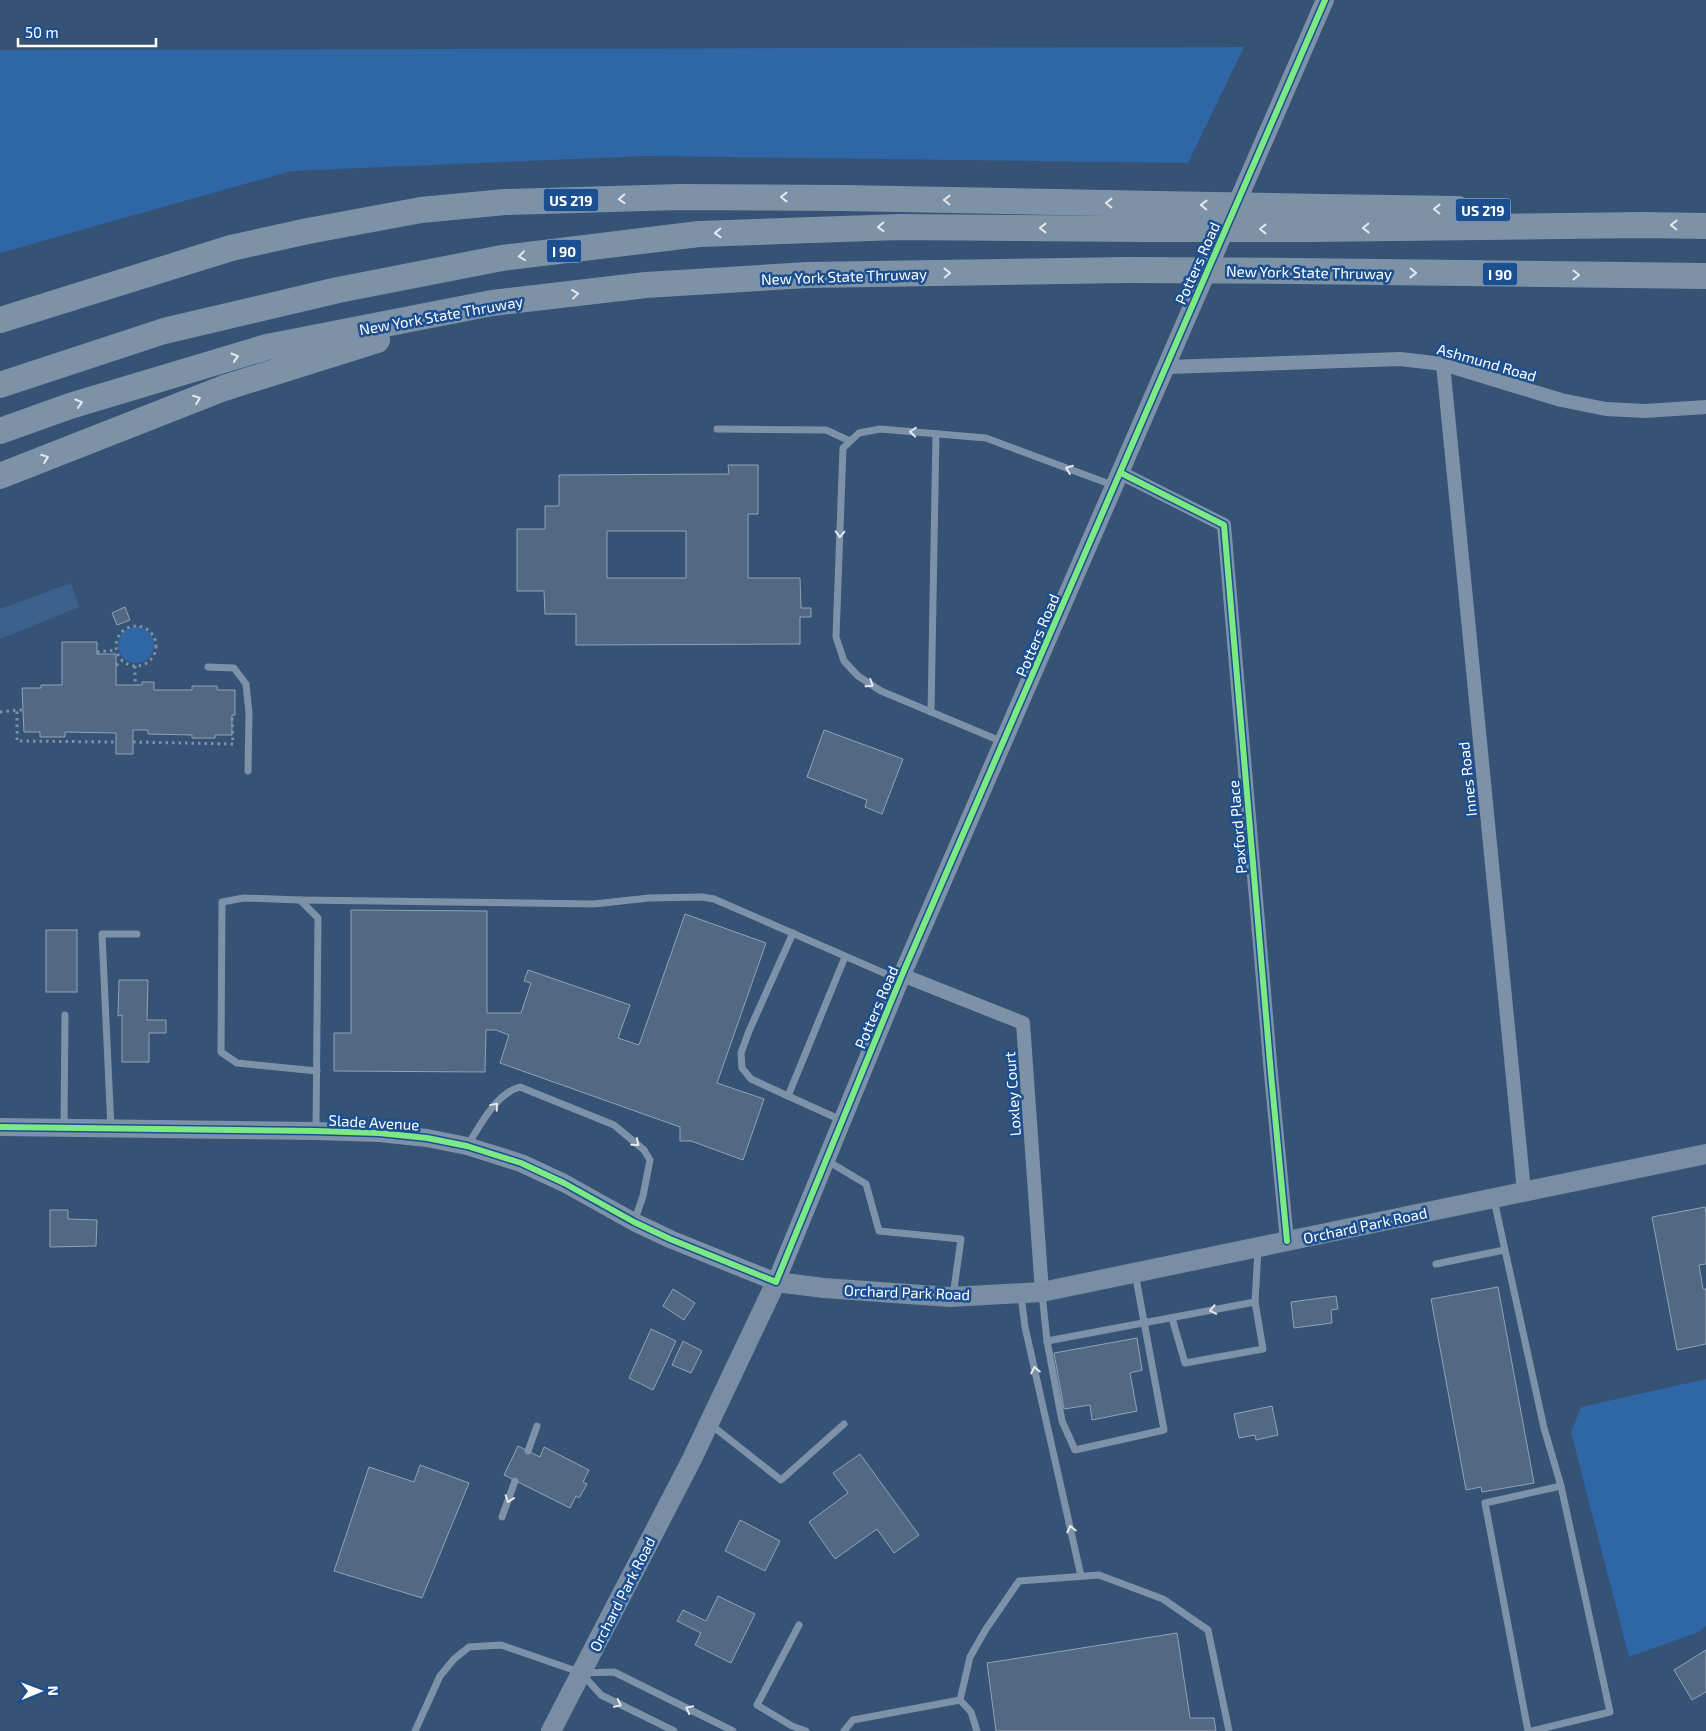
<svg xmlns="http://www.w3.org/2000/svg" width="1706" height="1731" font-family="'Exo 2',sans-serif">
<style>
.green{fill:#2f66a5}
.water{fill:#3b618d}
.building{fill:#526984;stroke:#92a2b6;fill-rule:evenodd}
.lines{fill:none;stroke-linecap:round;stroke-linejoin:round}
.path{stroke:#7d92a8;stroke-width:3;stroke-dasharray:2.5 4;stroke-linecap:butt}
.service{stroke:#7d92a8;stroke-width:7}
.minor{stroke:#7d92a8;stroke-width:14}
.tertiary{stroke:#7d92a8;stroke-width:18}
.secondary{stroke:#798da4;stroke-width:20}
.motorway{stroke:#7e92a7;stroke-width:26}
.motorway-bridge{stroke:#7e92a7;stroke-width:26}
.cycleway-casing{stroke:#1b4f8f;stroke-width:9}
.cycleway{stroke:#7ce984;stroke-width:6}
.oneway{stroke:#e5e9ed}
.oneway2{stroke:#e5e9ee}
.labels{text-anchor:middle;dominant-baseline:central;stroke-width:5;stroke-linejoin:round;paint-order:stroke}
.shield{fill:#1b4f8f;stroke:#bbcadd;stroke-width:1}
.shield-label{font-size:14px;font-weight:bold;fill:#fff}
.street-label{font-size:15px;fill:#fff;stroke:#1b4f8f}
</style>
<rect width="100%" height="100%" fill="#365274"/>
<g class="green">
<polygon points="1244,47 1188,163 646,156 291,171 0,253 0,50"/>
<circle cx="136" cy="645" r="18"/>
<polygon points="1706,1379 1706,1626 1699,1632 1629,1657 1571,1432 1581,1407"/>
</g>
<polygon class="water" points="71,583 79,607 0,639 0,609"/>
<g class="building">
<path d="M728,465h30v49h-10v64h52l1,30h10v9h-11v27l-224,1v-31h-31l-1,-23h-27v-62h28v-23h14v-31l170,-1zM607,531h79v47h-79z"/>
<polygon points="125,607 130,620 117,625 112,613"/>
<polygon points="62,642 97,642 97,654 116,654 116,685 142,685 142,682 154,682 154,690 192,690 192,686 217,686 217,690 235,690 235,715 232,715 232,735 215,735 215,738 192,738 192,735 148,734 148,730 133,730 133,754 116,754 116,733 65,732 65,737 40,737 40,732 24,732 22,688 41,688 41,685 62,685"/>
<polygon points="824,730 903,759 882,814 865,807 867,800 807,777"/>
<polygon points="351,910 487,911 487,1013 521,1013 531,983 524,981 528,970 630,1005 618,1038 639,1045 685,914 766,943 717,1083 764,1099 743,1160 691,1141 680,1141 680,1127 500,1063 509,1035 496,1030 486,1030 485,1072 334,1071 334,1033 351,1033"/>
<rect x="46" y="930" width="31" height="62"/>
<polygon points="119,980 148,980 147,1020 166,1020 166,1033 149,1033 149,1062 122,1062 122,1015 118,1016"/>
<polygon points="1705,1207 1706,1215 1706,1264 1699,1265 1703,1289 1706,1289 1706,1344 1677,1350 1652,1217"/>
<polygon points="50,1210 68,1210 68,1219 97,1220 96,1246 50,1247"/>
<polygon points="1498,1287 1534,1483 1482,1492 1481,1487 1466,1490 1431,1299"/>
<polygon points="673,1289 695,1303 684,1320 663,1306"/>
<polygon points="1336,1296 1338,1309 1331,1310 1332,1323 1294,1328 1291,1302"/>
<polygon points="651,1329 676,1341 653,1390 629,1378"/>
<polygon points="1137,1338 1142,1370 1130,1373 1137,1411 1092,1420 1090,1405 1064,1409 1054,1353"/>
<polygon points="683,1341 702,1351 691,1373 672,1365"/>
<polygon points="1272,1406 1278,1435 1256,1440 1255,1435 1239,1438 1234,1414"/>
<polygon points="518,1446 540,1457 544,1447 589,1470 583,1482 587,1484 579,1498 576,1496 570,1508 504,1475"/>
<polygon points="860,1454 919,1535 894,1553 877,1529 835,1559 809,1522 848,1493 833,1473"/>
<polygon points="420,1465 469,1483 422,1598 334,1571 369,1467 414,1482"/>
<polygon points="740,1520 780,1541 765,1571 725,1551"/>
<polygon points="718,1596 755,1614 731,1663 695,1645 701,1633 677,1621 683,1610 706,1621"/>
<polygon points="1177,1633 1190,1718 1214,1718 1216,1731 996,1731 987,1663"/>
<polygon points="1706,1650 1706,1692 1692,1700 1674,1670"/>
</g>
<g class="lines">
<g class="path">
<circle cx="136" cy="646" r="20"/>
<polyline points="97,652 116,650"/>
<polyline points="116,665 119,664 122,661"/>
<polyline points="135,666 135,683 138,685"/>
<polyline points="22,710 17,710 17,741 115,742"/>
<polyline points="0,712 17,710"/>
<polyline points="133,742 233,744 232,718"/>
</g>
<g class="service">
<polyline points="717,429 826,430 850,441"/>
<polyline points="208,667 234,668 246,684 249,713 248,771"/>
<polyline points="931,712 936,434"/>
<polyline points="1003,742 881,691 858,676 844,661 836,637 843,448 859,433 880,429 986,438 1115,486"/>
<polyline points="300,900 594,904 649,898 702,897 714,899 900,980"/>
<polyline points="788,1096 751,1079 742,1068 741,1053 749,1031 793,933"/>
<polyline points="841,1120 788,1096 845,957"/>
<polyline points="64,1128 65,1015"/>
<polyline points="111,1129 102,934 137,934"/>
<polyline points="316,1131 318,918 300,900 244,898 222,902 221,1052 237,1063 317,1071"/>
<path d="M467,1146c13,-20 28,-52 53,-59l94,38 30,25 6,10 -7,36 -9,26"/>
<polyline points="826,1160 866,1184 879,1231 961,1239 953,1296"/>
<polyline points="1494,1200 1544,1428 1561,1486 1610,1712 1532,1731"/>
<polyline points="1436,1264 1504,1250"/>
<polyline points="1042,1293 1047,1341 1062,1421 1075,1450 1164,1430 1135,1273"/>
<polyline points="1021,1295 1025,1327 1081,1576"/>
<polyline points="1172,1318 1185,1363 1263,1349 1255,1302 1258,1250"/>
<polyline points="1047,1341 1255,1302"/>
<polyline points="710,1424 781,1480 844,1424"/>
<polyline points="528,1451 537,1426"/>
<polyline points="502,1517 515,1481"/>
<polyline points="799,1625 757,1705 792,1726 806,1731"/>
<polyline points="583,1675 601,1695 674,1731"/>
<polyline points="960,1700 971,1712 977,1731"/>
<polyline points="415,1731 440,1676 454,1659 469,1647 501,1645 582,1673 614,1672 733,1731"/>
<polyline points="844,1731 853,1720 960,1700 970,1657 986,1629 1019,1581 1099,1575 1163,1599 1208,1630 1229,1731"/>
<polyline points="1528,1731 1485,1503 1561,1486"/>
</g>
<g class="minor">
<polyline points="1443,364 1524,1191"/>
<polyline points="1167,367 1400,359 1443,364 1561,400 1606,409 1645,411 1706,407"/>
<polyline points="1121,473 1224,525 1271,1074 1287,1241"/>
<polyline points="902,975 1023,1023 1042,1292"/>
</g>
<polyline class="tertiary" points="0,1127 316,1131 379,1133 427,1138 467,1146 521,1163 564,1183 634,1222 670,1239 776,1282 902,975 1325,0"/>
<polyline class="secondary" points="551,1731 692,1459 776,1282 824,1288 950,1297 1042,1292 1706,1154"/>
<g class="motorway">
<polyline points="1323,207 1458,209"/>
<polyline points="1311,229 1642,225 1706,226"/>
<polyline points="1295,271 1706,276"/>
<polyline points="0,320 231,248 308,231 421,210 505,202 680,197 842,198 1158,204"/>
<polyline points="0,385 164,331 338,290 502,258 699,234 900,227 1144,229"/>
<polyline points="0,431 70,406 267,347 492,303 646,285 807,275 1127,270"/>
<polyline points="0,476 224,388 377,340"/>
</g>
<g class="motorway-bridge">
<polyline points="1158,204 1323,207"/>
<polyline points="1144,229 1311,229"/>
<polyline points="1127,270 1295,271"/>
</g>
<g class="cycleway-casing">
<g id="cycleway">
<polyline points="1121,473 1224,525 1271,1074 1287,1241"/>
<polyline points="0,1127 316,1131 379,1133 427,1138 467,1146 521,1163 564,1183 634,1222 670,1239 776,1282 902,975 1325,0"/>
</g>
</g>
<use href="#cycleway" class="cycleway"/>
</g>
<defs><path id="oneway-chevron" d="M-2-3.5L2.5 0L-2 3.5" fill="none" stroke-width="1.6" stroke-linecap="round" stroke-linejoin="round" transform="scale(1.25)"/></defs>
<g class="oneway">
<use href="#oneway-chevron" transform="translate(784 197) rotate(-180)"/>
<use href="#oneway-chevron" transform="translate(622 199) rotate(178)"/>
<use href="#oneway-chevron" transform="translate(947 200) rotate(-179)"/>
<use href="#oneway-chevron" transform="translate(1109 203) rotate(-179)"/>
<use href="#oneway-chevron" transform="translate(1204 205) rotate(-179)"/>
<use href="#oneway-chevron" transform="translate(1437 209) rotate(-179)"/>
<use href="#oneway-chevron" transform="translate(1674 225) rotate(-179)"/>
<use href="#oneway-chevron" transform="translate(881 227) rotate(178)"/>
<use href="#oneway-chevron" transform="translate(1043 228) rotate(-180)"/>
<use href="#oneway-chevron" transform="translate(1366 228) rotate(179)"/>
<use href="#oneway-chevron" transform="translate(1263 229) rotate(180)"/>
<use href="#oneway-chevron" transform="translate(718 233) rotate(178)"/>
<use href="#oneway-chevron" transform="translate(522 256) rotate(173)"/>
<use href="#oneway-chevron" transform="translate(947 273) rotate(-1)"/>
<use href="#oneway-chevron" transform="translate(1413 273) rotate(1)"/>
<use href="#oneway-chevron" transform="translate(1576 275) rotate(1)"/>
<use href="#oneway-chevron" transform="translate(575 294) rotate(-7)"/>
<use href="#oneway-chevron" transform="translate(235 357) rotate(-17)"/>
<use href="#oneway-chevron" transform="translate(197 399) rotate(-21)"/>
<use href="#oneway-chevron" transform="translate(79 403) rotate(-17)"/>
<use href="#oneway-chevron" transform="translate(45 458) rotate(-21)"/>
</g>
<g class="oneway2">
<use href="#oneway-chevron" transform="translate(913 432) rotate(-175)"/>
<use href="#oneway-chevron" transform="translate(1069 469) rotate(-160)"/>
<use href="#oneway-chevron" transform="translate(840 534) rotate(92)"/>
<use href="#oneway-chevron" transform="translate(870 684) rotate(33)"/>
<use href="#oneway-chevron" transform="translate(495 1106) rotate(-50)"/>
<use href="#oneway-chevron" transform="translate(636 1143) rotate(39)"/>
<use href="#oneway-chevron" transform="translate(1213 1310) rotate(169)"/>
<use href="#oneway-chevron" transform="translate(1035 1370) rotate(-102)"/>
<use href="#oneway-chevron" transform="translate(509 1499) rotate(109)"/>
<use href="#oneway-chevron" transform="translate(1071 1529) rotate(-103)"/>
<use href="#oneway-chevron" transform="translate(618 1704) rotate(26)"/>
<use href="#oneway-chevron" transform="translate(689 1709) rotate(-154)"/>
</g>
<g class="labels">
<g class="shield">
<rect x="543.5" y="188.5" width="55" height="23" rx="4"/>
<rect x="1455.5" y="198.5" width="55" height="23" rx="4"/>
<rect x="546.5" y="239.5" width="35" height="23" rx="4"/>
<rect x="1482.5" y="262.5" width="35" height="23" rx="4"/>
</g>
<g class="shield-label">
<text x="571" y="200">US 219</text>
<text x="1483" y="210">US 219</text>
<text x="564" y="251">I 90</text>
<text x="1500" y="274">I 90</text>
</g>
<g class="street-label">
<text transform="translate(1197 263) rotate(-66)">Potters Road</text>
<text transform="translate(1309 272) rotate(1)">New York State Thruway</text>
<text transform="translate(844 276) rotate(-2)">New York State Thruway</text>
<text transform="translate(441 315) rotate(-10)">New York State Thruway</text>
<text transform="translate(1487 362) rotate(16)">Ashmund Road</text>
<text transform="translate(1037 635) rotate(-67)">Potters Road</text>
<text transform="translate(1467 779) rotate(-96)">Innes Road</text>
<text transform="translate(1237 827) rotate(-95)">Paxford Place</text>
<text transform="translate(876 1007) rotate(-67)">Potters Road</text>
<text transform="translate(1012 1094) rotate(-94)">Loxley Court</text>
<text transform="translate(374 1122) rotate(3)">Slade Avenue</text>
<text transform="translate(1365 1225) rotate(-12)">Orchard Park Road</text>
<text transform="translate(907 1292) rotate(2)">Orchard Park Road</text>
<text transform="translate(622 1594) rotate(-63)">Orchard Park Road</text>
</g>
</g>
<g transform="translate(40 1691) rotate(89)" stroke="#1b4f8f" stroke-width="4" paint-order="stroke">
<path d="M0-4L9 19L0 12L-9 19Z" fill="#ffffff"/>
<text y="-8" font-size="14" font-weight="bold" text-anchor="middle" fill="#ffffff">N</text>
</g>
<path d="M18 38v8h138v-8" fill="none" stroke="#ffffff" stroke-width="2.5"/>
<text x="25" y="38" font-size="15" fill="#ffffff" stroke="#1b4f8f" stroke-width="4" paint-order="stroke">50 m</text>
</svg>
